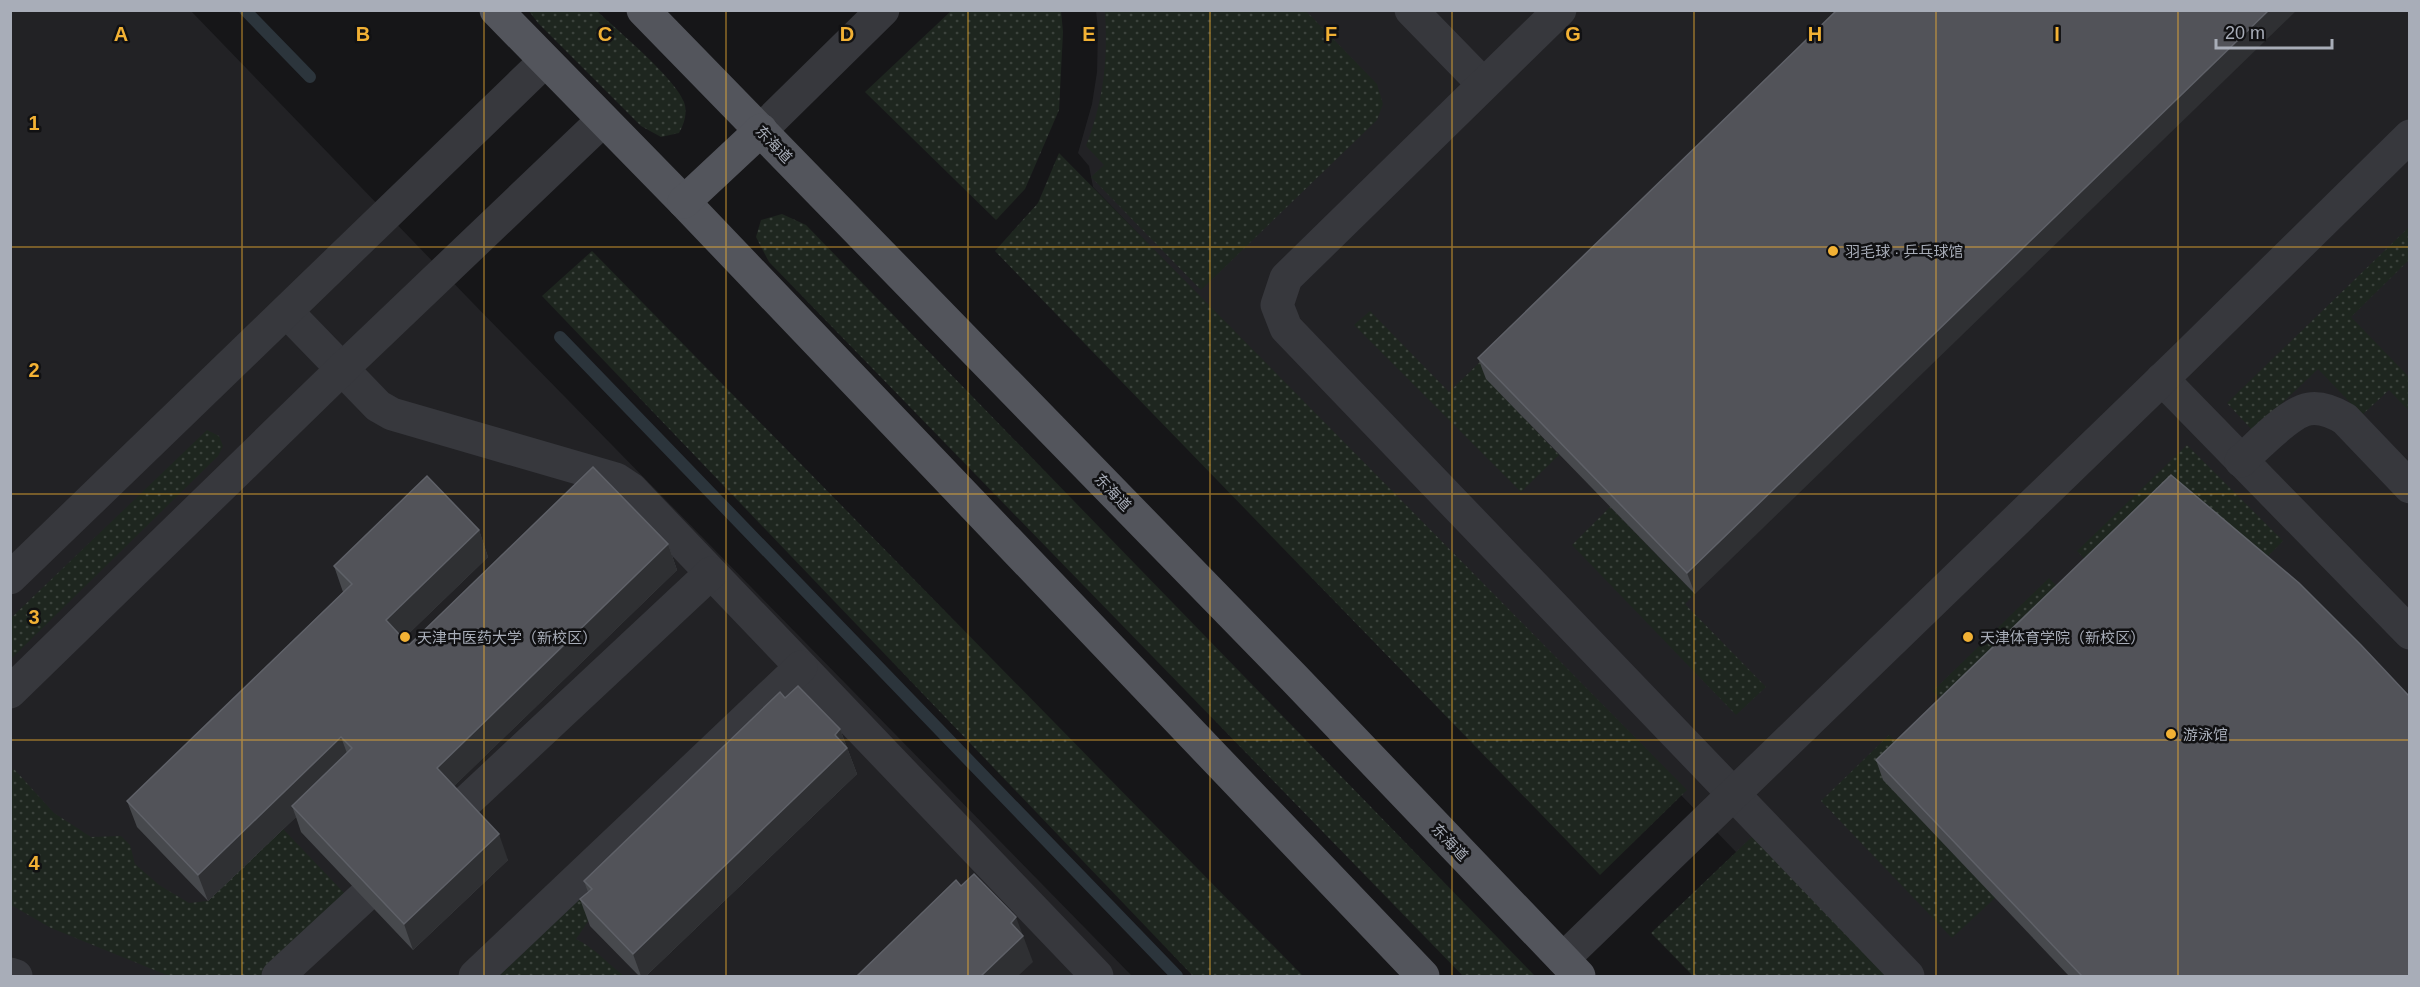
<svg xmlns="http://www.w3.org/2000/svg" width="2420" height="987" font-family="Arial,'Noto Sans SC',sans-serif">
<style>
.built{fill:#222225}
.grass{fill:url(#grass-dots)}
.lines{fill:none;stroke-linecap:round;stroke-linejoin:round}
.stream{stroke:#2c353c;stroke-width:12}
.minor{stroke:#37383d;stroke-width:33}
.major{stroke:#53555c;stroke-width:33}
.wall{fill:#47494d}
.shaded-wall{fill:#2f3033}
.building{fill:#525359;stroke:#5f6168;stroke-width:1.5}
.grid{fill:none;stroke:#f2b134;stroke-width:1.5;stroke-opacity:0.55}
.poi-dot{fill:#f2b134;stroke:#111113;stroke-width:2}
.labels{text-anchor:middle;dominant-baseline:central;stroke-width:5;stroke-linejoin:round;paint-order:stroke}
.street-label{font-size:15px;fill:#a8adb8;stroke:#111113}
.poi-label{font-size:15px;fill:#a8adb8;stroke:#111113;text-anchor:start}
.grid-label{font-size:20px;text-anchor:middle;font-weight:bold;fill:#f2b134;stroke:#111113;stroke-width:5;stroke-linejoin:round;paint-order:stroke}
</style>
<defs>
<pattern id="grass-dots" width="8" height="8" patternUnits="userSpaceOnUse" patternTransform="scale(1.5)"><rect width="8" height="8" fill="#1e261f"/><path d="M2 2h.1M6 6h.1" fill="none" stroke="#3c433d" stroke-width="1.8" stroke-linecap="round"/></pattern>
</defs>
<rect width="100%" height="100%" fill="#161618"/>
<g class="built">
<polygon points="10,11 191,11 468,298 1132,976 11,976"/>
<polygon points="1096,11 2409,11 2409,976 1856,976 1093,187 1089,166 1078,153 1092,104 1097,72 1098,29"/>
</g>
<g class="grass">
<path d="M529,11h68c21,20 78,67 87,91 4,11 0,22 -5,31l-18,4 -20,-11 -103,-103z"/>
<polygon points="951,11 1061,11 1063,32 1059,110 1025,189 996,220 865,92"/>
<path d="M1105,11h201l71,73 6,20 -6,16 -176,170 -110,-113 13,-12 -18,-19c18,-47 22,-86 19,-135z"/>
<polygon points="1738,112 1486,378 1559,455 1521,492 1354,325 1370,311 1449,392"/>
<polygon points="1059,153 1687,790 1600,875 995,251 1038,203"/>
<polygon points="782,214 806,225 1535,976 1463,976 769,262 756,237 761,220"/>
<polygon points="2409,227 2409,260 2351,317 2409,377 2409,411 2389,390 2362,415 2318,369 2253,431 2227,403"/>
<polygon points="592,251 1303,976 1193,976 542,296"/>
<polygon points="207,430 219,436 223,446 218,456 11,659 11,618"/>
<polygon points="2187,445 2283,541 2261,563 2098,573 2077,551"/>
<polygon points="1610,507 1695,594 1685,604 1766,687 1736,715 1572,545"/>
<polygon points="2049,578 2070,600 1954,712 1933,691"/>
<path d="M784,703l-195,217 -13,19c19,9 32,25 48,37h-125z"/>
<polygon points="1889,735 1910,756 1995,898 1952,938 1821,801"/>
<polygon points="14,769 54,813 91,837 121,836 130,845 135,864 159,885 189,903 208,901 283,829 348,897 263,976 169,976 51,928 11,905 10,772"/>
<polygon points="1757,832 1894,976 1693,976 1651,933"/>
</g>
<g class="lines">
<g class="stream">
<polyline points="245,10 310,77"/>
<polyline points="560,337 1177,976"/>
</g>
<g class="minor">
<polyline points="1411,10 1483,84"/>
<polyline points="1560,10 1286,278 1277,305 1286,328 1908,976"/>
<polyline points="761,130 883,10"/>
<polyline points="287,312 378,406 392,414 616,479 631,489 1097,976"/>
<polyline points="2162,379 2410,633"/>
<path d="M2241,461c16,-14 48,-49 68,-52 12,-2 26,4 36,10l65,68"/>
<polyline points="10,578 545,61"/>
<polyline points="10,692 342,369 602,121"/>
<polyline points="434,832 711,573"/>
<polyline points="1563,959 2183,359 2410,136"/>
<polyline points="10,974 16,976"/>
<polyline points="278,976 396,867"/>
<polyline points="475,976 801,667"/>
</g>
<g class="major">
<polyline points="496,10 684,202 1423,976"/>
<polyline points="643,10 1294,678 1579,976"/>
<polyline points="684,202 761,130"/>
</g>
</g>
<g class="wall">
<polygon points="1837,10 1695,594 1486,379 1478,358"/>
<polygon points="479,530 488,557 403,639 409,645 668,544 677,570 454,786 508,860 413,950 301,832 296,817 208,901 137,827 127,801 343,592 334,566"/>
<polygon points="785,698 840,729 857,774 646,976 639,976 590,926 580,899 588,892 584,881"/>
<polygon points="1876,760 2409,976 2069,976 1883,780"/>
</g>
<g class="shaded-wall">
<polygon points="2269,10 2297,10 1695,594 1687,573"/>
<polygon points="479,530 488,557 395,647 386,620"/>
<polygon points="668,544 677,570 446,794 437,768"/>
<polygon points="840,729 857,774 646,976 641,976 633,954"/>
<polygon points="341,737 351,764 292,806 296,817 208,901 198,875"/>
<polygon points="499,834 508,860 413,950 404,924"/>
<polygon points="1016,917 1033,962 1018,976 981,976 1011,923"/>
</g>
<g class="building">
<polygon points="1837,10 2269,10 1687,573 1478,358"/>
<polygon points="593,467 668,544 437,768 499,834 404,924 292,806 352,748 341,737 198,875 127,801 352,584 334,566 427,476 479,530 386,620 409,645"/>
<polygon points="2171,475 2299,583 2361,645 2409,696 2409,976 2082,976 1876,760"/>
<polygon points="798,686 840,729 835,735 847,748 633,954 580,899 592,889 584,881 780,692 785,698"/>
<polygon points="974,874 1016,917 1011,923 1023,936 981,976 857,976 956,880 961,886"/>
</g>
<path class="grid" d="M242,10v966M484,10v966M726,10v966M968,10v966M1210,10v966M1452,10v966M1694,10v966M1936,10v966M2178,10v966M10,247h2400M10,494h2400M10,740h2400"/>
<g class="poi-dot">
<circle cx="1833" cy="251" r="6"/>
<circle cx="405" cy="637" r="6"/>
<circle cx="1968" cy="637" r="6"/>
<circle cx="2171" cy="734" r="6"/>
</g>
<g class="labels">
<g class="street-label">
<text transform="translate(774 144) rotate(46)">东海道</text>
<text transform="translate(1113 492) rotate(46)">东海道</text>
<text transform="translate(1450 842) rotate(46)">东海道</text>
</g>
<g class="poi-label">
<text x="1845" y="251">羽毛球 · 乒乓球馆</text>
<text x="417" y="637">天津中医药大学（新校区）</text>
<text x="1980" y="637">天津体育学院（新校区）</text>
<text x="2183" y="734">游泳馆</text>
</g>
</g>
<g class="grid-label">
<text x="121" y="41">A</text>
<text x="363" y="41">B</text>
<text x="605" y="41">C</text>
<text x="847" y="41">D</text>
<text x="1089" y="41">E</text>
<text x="1331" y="41">F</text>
<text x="1573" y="41">G</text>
<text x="1815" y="41">H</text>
<text x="2057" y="41">I</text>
<text x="34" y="130">1</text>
<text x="34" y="377">2</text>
<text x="34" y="624">3</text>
<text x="34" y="870">4</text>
</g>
<rect width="2420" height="987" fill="none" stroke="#a8adb8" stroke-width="24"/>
<path d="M2216 39v9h116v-9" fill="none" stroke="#a8adb8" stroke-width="3"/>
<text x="2225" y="39" font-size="18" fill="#a8adb8" stroke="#111113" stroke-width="4.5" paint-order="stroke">20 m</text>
</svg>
